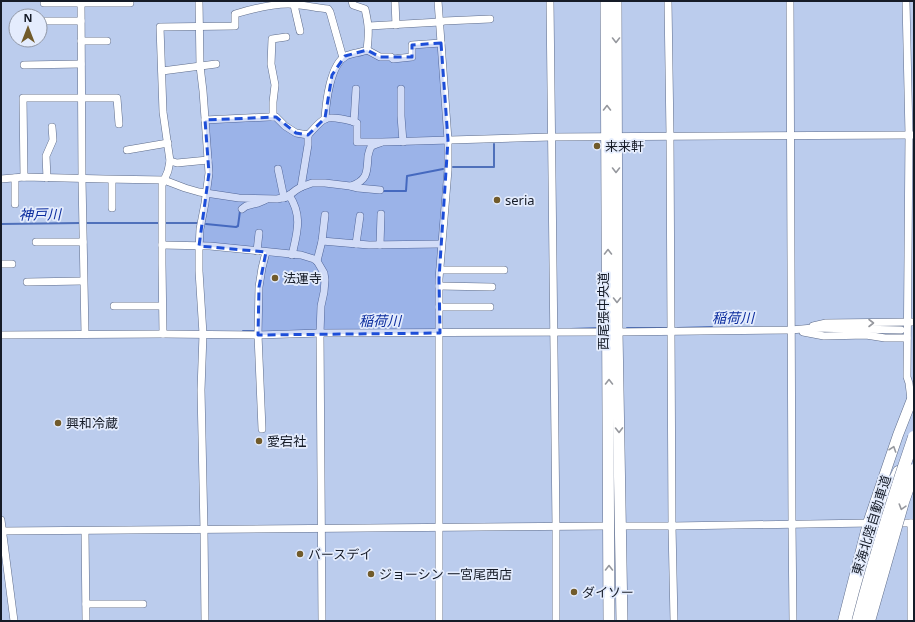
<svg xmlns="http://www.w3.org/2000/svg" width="915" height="622" font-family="'Noto Sans','Noto Sans JP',sans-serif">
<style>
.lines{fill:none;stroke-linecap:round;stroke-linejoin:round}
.stream{stroke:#4f70ba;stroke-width:2}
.minor-casing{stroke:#5e6c8a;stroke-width:8}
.secondary-casing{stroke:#5e6c8a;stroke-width:11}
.primary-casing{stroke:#5e6c8a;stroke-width:12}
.minor{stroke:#fff;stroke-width:7}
.secondary{stroke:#fff;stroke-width:10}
.primary{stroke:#fff;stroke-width:11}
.motorway-bridge-casing{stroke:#5e6c8a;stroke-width:13;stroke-linecap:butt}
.motorway-bridge{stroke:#fff;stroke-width:12}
.oneway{stroke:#96989e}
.marked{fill:#1d4ed8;fill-opacity:0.2;stroke:#1d4ed8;stroke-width:3;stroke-dasharray:8 5;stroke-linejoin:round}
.poi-dot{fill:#715b2b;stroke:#e4ecfd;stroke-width:1.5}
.labels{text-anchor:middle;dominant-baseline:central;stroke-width:3.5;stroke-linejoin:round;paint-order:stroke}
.poi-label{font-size:13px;fill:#151b27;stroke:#e4ecfd;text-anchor:start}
.street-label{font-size:13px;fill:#151b27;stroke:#e4ecfd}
.water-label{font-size:14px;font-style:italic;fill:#0b2c9e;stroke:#e4ecfd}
</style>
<rect width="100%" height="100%" fill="#bbcced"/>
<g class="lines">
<g class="stream">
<polyline points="453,167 494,167 494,144"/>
<polyline points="383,191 406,191 407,176 443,169"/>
<polyline points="86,223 159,223"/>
<polyline points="165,223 198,223"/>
<polyline points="1,224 80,223"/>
<polyline points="206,224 236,227 238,226 240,211"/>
<polyline points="627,328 669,328"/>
<polyline points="678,328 712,327"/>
<polyline points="571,329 600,328"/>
<polyline points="243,331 254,331"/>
</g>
<g class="minor-casing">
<g id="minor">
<polyline points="81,1 82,179 85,334"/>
<polyline points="199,1 200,66 203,91 209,173 205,203 200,229 199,249 199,271 203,334 201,390 204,530 205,621"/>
<polyline points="395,1 396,25"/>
<polyline points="438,1 448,140 448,170 439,279 439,621"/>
<polyline points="550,1 556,527 556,621"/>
<polyline points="668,1 670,136 672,526 674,621"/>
<polyline points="790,1 792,524 793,621"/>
<polyline points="906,1 909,135 907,377 909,383 911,400"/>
<polyline points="44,3 130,3"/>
<polyline points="294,5 300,31"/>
<polyline points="40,21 81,21"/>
<polyline points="369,26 440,22 444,21 490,19"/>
<polyline points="81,41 107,41"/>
<polyline points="367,50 380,57 391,57 393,59 412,57 412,45 441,43"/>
<polyline points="24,65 81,64"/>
<polyline points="162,71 216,64"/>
<polyline points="401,89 401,116 403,142"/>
<polyline points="273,117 273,102 275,85 271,64 272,39 286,37"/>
<path d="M325,119c1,-16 5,-55 21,-63 6,-3 14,-3 21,-6 2,-17 2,-24 -2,-41l-12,-4 -1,-4"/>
<path d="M205,120l64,-3h7l9,9 11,7 12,2c5,-5 11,-13 17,-16 6,-3 25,1 32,4v19h25l169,-5 363,-2"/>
<polyline points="354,122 356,89"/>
<polyline points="127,150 168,143"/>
<polyline points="170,161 177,163 208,160"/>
<polyline points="278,169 284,198"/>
<polyline points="24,177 23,98 117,98 119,124"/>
<polyline points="47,178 46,156 53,140 52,127"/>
<polyline points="1,179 24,177 105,179 164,180 185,188 199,192 239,198 277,199 287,197 296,190 301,187 312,183 325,183 350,186 358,188 380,190"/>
<polyline points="112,180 112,208"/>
<path d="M351,186c17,-6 16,-14 17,-30 1,-3 1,-6 3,-9 2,-2 6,-3 9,-4"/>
<polyline points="301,187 308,145 308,135"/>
<path d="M289,195c14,21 8,38 3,60"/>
<polyline points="15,204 15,178"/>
<polyline points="242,209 246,206 258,203 265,200"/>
<polyline points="322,241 369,245 441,244"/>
<polyline points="36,242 83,242"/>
<polyline points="356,244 360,216"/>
<polyline points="162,245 210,246 301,255 314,259 317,261 324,273 325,280 324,292 321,306 320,333 322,621"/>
<polyline points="380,245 381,214"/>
<polyline points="257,251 259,233"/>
<polyline points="317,261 322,241 325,215"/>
<polyline points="1,264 12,264"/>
<polyline points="440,270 504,270"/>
<polyline points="27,282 83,281"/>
<polyline points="439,286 492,287"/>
<polyline points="114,306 162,306"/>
<polyline points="439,307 490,307"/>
<polyline points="813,326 826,323 914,322"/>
<polyline points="617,332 791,330 813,328 901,330"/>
<polyline points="803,332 824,336 866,335 885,338 907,338"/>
<path d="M163,334l-1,-70v-79l6,-14 2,-10 -7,-49 -3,-85 75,-1v-12c17,-5 35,-10 53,-10 13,0 27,4 40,5l2,3 13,46"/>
<polyline points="1,335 163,334 258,335 320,333 608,332"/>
<polyline points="262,429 258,335 259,287 262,268 266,252"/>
<polyline points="1,520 14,621"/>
<polyline points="894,523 914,523"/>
<polyline points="911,523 911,621"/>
<polyline points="620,526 672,526 872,523"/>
<polyline points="1,531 609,526"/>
<polyline points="85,531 86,621"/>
<polyline points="86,604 143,604"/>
</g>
</g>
<g class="secondary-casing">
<g id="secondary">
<polyline points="843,621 868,523 898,435 914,394"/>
<polyline points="851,621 878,523 887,494 898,471"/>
</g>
</g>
<g class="primary-casing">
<g id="primary">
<polyline points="606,1 609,621"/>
<polyline points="616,1 617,332 622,621"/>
</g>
</g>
<use href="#minor" class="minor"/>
<use href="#secondary" class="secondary"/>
<use href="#primary" class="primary"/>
<g class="motorway-bridge-casing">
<g id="motorway-bridge">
<path d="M858,621c16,-62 35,-123 56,-184"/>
<polyline points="869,621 903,502 914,470"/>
</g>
</g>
<use href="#motorway-bridge" class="motorway-bridge"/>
</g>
<defs><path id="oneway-chevron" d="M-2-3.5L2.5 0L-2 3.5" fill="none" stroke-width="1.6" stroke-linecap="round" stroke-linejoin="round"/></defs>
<g class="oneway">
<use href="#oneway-chevron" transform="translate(616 40) rotate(90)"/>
<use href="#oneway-chevron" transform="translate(607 108) rotate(-90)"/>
<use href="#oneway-chevron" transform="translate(616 170) rotate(90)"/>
<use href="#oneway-chevron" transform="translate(608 252) rotate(-90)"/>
<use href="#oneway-chevron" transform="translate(617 300) rotate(90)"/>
<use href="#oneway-chevron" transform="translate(871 323)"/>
<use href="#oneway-chevron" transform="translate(609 382) rotate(-90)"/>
<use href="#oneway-chevron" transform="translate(619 430) rotate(89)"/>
<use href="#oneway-chevron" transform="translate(893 449) rotate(-71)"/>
<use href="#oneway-chevron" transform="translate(902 507) rotate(107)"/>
<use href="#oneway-chevron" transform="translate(609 568) rotate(-90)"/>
</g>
<path class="marked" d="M441,43l7,97 -9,139 1,54 -182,2 1,-48 7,-35 -67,-6 10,-73 -4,-53 71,-3 20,16 12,2 17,-17 7,-43 13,-19 22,-6 13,7h32v-12z"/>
<g class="poi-dot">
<circle cx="597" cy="146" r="4"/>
<circle cx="497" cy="200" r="4"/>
<circle cx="275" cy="278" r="4"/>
<circle cx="58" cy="423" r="4"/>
<circle cx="259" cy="441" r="4"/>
<circle cx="300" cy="554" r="4"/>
<circle cx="371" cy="574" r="4"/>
<circle cx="574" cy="592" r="4"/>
</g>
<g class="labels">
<g class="poi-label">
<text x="605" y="146">来来軒</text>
<text x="505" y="200">seria</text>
<text x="283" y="278">法運寺</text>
<text x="66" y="423">興和冷蔵</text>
<text x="267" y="441">愛宕社</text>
<text x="308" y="554">バースデイ</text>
<text x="379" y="574">ジョーシン 一宮尾西店</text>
<text x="582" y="592">ダイソー</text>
</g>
<g class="street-label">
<text transform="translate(603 311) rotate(-90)">西尾張中央道</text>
<text transform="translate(871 525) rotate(-73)">東海北陸自動車道</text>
</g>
<g class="water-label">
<text transform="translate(40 214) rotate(-1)">神戸川</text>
<text x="733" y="317">稲荷川</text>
<text x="380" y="320">稲荷川</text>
</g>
</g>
<rect width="915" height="622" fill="none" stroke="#151b27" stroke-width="4"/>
<g transform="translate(28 28)"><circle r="19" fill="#e4ecfd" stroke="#9198a7"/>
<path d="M0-3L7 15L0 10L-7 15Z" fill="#715b2b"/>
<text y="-6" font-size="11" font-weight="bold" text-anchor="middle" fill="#151b27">N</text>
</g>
</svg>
